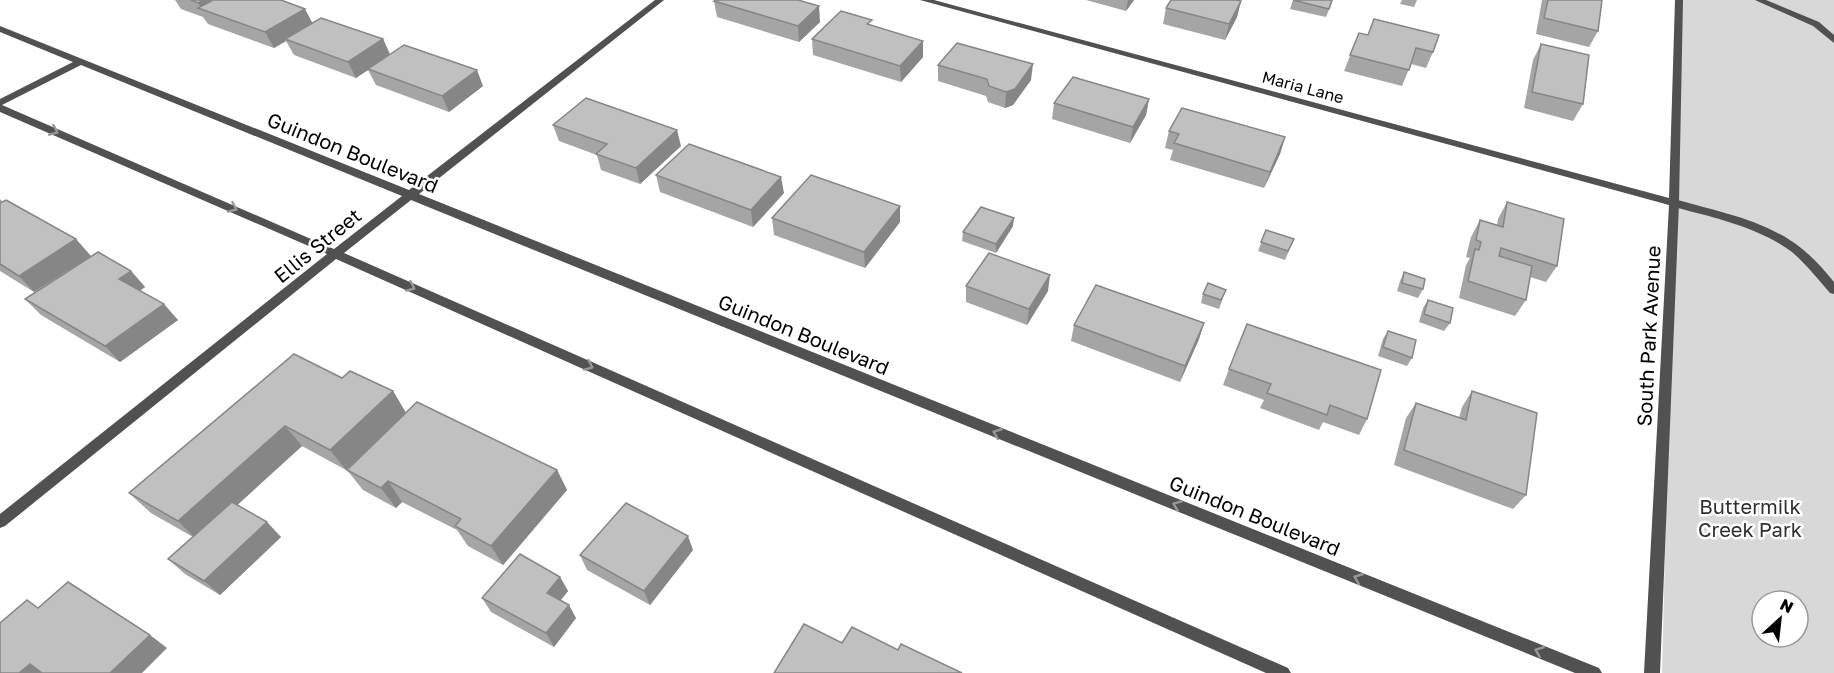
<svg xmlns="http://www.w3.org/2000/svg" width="1834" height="673" font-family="'Golos Text',sans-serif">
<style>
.green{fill:#d8d8d8;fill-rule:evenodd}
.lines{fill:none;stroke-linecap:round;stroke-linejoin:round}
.service{fill:#515151;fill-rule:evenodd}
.minor{fill:#515151;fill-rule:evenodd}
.wall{fill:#a5a5a5}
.shaded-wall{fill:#868686}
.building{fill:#c0c0c0;stroke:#868686;stroke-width:1.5}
.oneway{stroke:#979797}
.labels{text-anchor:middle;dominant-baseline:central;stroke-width:5;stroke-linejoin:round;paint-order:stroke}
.far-street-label{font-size:16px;fill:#000;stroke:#fff}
.street-label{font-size:20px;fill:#000;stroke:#fff}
.park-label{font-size:20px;fill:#2f2f2f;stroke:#fff}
</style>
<rect width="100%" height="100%" fill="#fff"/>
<path class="green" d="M1679,0h155v673h-172zM1762,601h36v36h-36z"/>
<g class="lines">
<g class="service">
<polygon points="1755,0 1766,0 1819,22 1834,35 1834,43 1813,26"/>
<path d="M1674,199c42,12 92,21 127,49 13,10 23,22 33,34v12l-4,-1c-12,-14 -24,-29 -38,-41 -35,-26 -81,-35 -122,-46l-1,-3 1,-3z"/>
</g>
<g class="minor">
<path d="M655,0h9l-245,194 1180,474 3,5h-27l-1164,-473 -67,53 944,415 3,5h-25l-930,-414 -331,267 -5,2v-14l327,-260 -327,-142v-13l73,-37 -73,-30v-6l409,164zM81,65l321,131 -68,53 -332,-144z"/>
<polygon points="920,0 934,0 1669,198 1675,0 1683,0 1679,203 1660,673 1644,673 1669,205"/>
</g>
</g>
<g class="wall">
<polygon points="175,0 281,0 312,23 383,39 390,54 483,86 449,112 376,85 368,70 356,78 294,55 286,41 274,48 208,24 203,17 181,9"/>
<polygon points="1086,0 1134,0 1126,11"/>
<polygon points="1293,0 1333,0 1326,17 1290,9"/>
<polygon points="1402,0 1417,0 1414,7 1400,4"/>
<polygon points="1542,0 1602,0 1598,31 1589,47 1536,34"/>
<polygon points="714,1 820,22 799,42 717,17"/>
<polygon points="1241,1 1237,17 1225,40 1163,24 1166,8"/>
<polygon points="872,26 923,41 923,57 901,82 813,55 812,39"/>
<polygon points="1359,33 1433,52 1426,68 1411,64 1402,86 1344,71"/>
<polygon points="1541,44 1583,104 1573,121 1524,108 1533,60"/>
<polygon points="938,65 1031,80 1013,105 1005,108 988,102 986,96 938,81"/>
<polygon points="1149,99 1146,115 1130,143 1052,119 1054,103"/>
<polygon points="553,125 681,146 640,184 601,170 597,155 559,141"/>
<polygon points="1169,131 1285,137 1280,154 1264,188 1170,160 1173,150 1165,148"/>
<polygon points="656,175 784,193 753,227 660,192"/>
<polygon points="0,199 3,202 91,256 34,292 0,271"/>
<polygon points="1507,202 1557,266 1546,282 1530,277 1526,300 1515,316 1459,298 1466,265 1470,258 1466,257 1471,237 1480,220 1497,225 1498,219"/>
<polygon points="772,218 900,222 865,268 774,235"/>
<polygon points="1013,226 996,253 962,241 963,232"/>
<polygon points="1266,230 1294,239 1285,260 1258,251"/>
<polygon points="131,271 145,287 140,291 178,320 120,362 41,315 25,299"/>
<polygon points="1404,272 1423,289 1418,298 1397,291 1400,281"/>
<polygon points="966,286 1048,291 1027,325 966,302"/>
<polygon points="1203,294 1223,298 1219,309 1201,303"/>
<polygon points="1428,300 1450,323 1444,331 1419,322 1423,308"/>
<polygon points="1204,323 1199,339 1180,382 1071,341 1074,325"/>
<polygon points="1388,331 1412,358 1407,366 1378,356 1383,339"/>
<polygon points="1229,369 1367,419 1359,435 1323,422 1319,430 1260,408 1264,400 1223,385"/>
<polygon points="342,378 393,391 406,413 346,470 302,446 237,505 281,537 220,595 185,574 168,559 193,537 151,513 129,493"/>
<polygon points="1472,391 1526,495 1513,509 1394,465 1406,418 1416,403 1459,418 1462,407"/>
<polygon points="347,470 557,470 567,490 503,565 468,546 457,530 402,502 396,508 363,490"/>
<polygon points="693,550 650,605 587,570 580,555"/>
<polygon points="560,577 568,591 561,600 576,618 554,647 491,612 482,598"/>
</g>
<g class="shaded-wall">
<polygon points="203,0 240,0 202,9 198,3"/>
<polygon points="1128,0 1134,0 1126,11"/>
<polygon points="1241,1 1237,17 1225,40 1229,24"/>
<polygon points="819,6 820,22 799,42 798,26"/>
<polygon points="305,9 313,24 285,39 286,41 274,48 265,32"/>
<polygon points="383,39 390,55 356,78 348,62"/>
<polygon points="923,41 923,57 901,82 900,66"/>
<polygon points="1033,64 1031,80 1013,105 1005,108 1006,92"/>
<polygon points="477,70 483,86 449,112 442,96"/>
<polygon points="1149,99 1146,115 1130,143 1133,127"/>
<polygon points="677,130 681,146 640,184 636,168"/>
<polygon points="1285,137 1280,154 1264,188 1270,172"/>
<polygon points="781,177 784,193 753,227 751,210"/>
<polygon points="900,206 900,222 865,268 864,252"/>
<polygon points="1014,218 1013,226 996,253 996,244"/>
<polygon points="76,239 91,256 34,292 19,276"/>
<polygon points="131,271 145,287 133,295 119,279"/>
<polygon points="1050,275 1048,291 1027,325 1029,309"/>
<polygon points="164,304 178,320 120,362 105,346"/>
<polygon points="1204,323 1199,339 1180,382 1185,366"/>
<polygon points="393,391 406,413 346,470 330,450"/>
<polygon points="285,426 302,446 198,541 178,521"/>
<polygon points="557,470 567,490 503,565 491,546"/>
<polygon points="388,481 402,502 396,508 381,488"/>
<polygon points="267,522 281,537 220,595 204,581"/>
<polygon points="688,536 693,550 650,605 644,591"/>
<polygon points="560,577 568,591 555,607 547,593"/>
<polygon points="569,605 576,618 554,647 546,633"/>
<polygon points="150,635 167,648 142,673 110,673"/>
<polygon points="30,664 44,673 19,673"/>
</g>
<g class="building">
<polygon points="191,0 203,0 198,3"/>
<polygon points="213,0 281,0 305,9 265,32 198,8"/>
<polygon points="716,0 798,0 819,6 798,26 714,1"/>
<polygon points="1171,0 1236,0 1241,1 1229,24 1166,8"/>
<polygon points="1293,0 1332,0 1329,9"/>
<polygon points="1548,0 1602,0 1598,31 1544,18"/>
<polygon points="841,11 872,20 867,24 923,41 900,66 812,39"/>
<polygon points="321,18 383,39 348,62 285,39"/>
<polygon points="1374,19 1439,35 1433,52 1416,48 1409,70 1350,55 1359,33 1368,35"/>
<polygon points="957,43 1033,64 1015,89 1006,92 989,86 987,79 938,65"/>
<polygon points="1541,44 1589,55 1583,104 1532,92"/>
<polygon points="404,45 477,70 442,96 368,69"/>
<polygon points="1073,77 1149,99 1133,127 1054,103"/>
<polygon points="586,98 677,130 636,168 596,154 607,144 553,125"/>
<polygon points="1182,108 1285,137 1270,172 1174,143 1179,134 1169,131"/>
<polygon points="689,144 781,177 751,210 656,175"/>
<polygon points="811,175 900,206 864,252 772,218"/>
<polygon points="6,200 76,239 19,276 0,264 0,203"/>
<polygon points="1507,202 1564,219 1557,266 1501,248 1499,256 1532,266 1526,300 1468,281 1475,249 1479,250 1481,242 1476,240 1480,220 1503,227"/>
<polygon points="981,207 1014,218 996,244 963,232"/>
<polygon points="1266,230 1294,239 1288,251 1261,242"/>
<polygon points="98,252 131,271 119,279 164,304 105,346 25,299"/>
<polygon points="989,253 1050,275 1029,309 966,286"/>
<polygon points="1404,272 1425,279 1423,289 1402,283"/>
<polygon points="1208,283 1226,290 1221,300 1203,294"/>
<polygon points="1096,285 1204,323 1185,366 1074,325"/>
<polygon points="1428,300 1453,308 1450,323 1424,314"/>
<polygon points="1247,324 1381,370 1367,419 1330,405 1327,415 1267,393 1271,384 1229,369"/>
<polygon points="1388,331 1416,340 1412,358 1383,347"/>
<polygon points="294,354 342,378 350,371 393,391 330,450 285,426 178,521 129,493"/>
<polygon points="1472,391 1537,413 1526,495 1404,450 1416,403 1466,420"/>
<polygon points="417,402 557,470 491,546 455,526 461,519 388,481 381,488 347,470"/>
<polygon points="232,502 267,522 204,581 168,559"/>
<polygon points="626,503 688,536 644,591 580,555"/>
<polygon points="520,554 560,577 547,593 569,605 546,633 482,598"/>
<polygon points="68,582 150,635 110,673 42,673 30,664 19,673 0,673 0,623 27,600 38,608"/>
<polygon points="804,624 842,643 852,627 898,650 901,644 962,673 774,673"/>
</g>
<defs><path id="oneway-chevron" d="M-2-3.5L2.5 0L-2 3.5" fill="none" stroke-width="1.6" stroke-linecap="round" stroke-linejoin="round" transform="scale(1.5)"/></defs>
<g class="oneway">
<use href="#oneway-chevron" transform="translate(54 131) rotate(23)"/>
<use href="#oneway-chevron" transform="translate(233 208) rotate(23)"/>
<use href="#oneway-chevron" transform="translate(411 287) rotate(24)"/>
<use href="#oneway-chevron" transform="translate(589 366) rotate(24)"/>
<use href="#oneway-chevron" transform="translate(997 433) rotate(-158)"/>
<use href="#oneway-chevron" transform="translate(1177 505) rotate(-158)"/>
<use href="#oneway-chevron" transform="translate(1358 578) rotate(-158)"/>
<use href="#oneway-chevron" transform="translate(1539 651) rotate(-158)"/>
</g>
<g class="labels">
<g class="far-street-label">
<text transform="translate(1303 87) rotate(15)">Maria Lane</text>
</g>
<g class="street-label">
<text transform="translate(353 152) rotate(22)">Guindon Boulevard</text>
<text transform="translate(317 245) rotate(-39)">Ellis Street</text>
<text transform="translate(804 334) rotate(22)">Guindon Boulevard</text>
<text transform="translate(1648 336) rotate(-87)">South Park Avenue</text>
<text transform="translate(1255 515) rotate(22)">Guindon Boulevard</text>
</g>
<g class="park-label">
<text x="1750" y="506">Buttermilk<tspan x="1750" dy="23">Creek Park</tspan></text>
</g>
</g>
<g transform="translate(1780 619) rotate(27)"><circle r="28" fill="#ffffff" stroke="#999999" stroke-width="1.5"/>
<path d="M0-4.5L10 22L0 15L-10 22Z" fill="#000000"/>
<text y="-9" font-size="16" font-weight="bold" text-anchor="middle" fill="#000000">N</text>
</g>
</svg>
